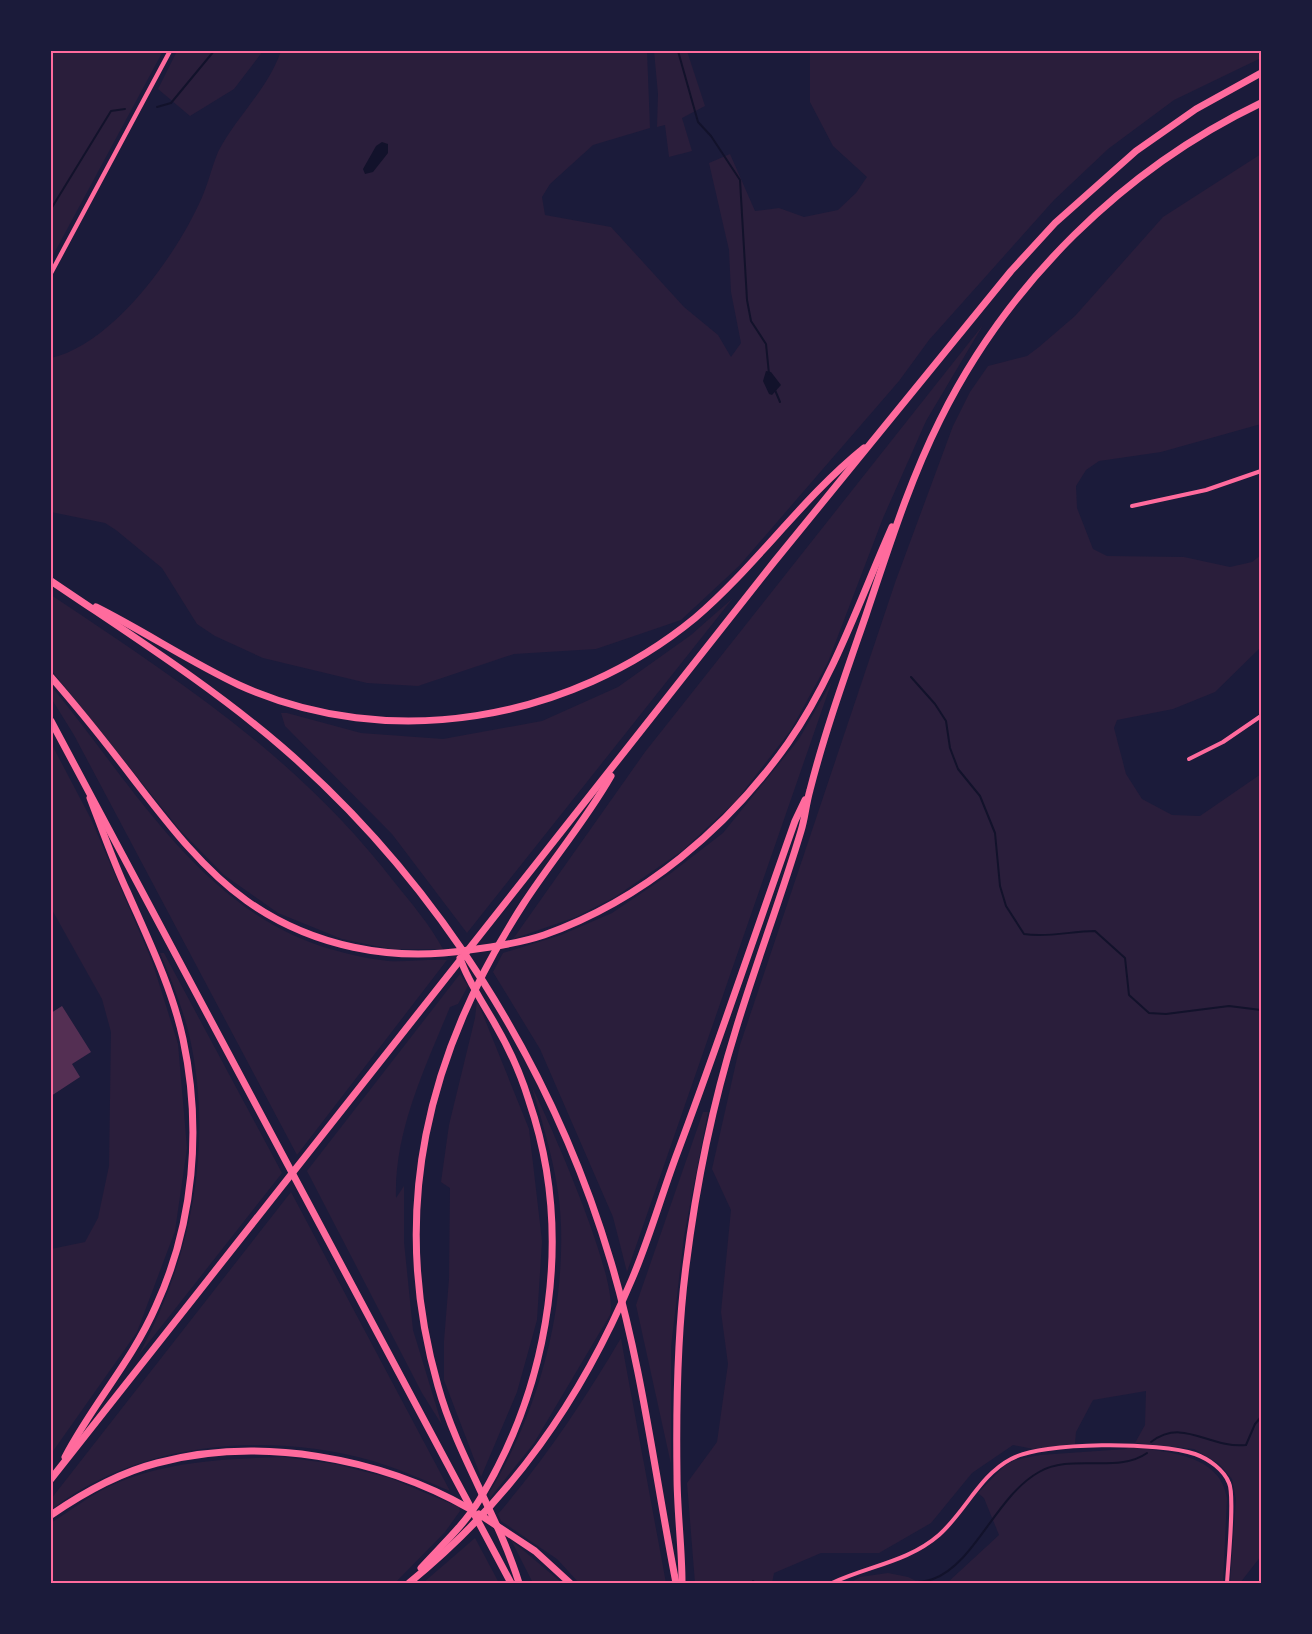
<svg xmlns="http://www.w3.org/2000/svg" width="1312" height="1634" font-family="'Sofia Sans Condensed',sans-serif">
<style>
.green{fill:#2a1e3b}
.water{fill:#12122b}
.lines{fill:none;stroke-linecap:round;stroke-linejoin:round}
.stream{stroke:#12122b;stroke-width:2}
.building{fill:#542f53}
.minor{stroke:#ff6b9d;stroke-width:4}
.tertiary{stroke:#ff6b9d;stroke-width:4.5}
.motorway{stroke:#ff6b9d;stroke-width:7}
.neatline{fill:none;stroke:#ff6b9d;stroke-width:2}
</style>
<rect width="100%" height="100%" fill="#1b1b3a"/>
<g class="green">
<polygon points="51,51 163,51 51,259"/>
<polygon points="177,51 263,51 234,89 190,116 158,89"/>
<path d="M281,51h366l3,77 -57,17 -43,39 -8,13 3,18 66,12 73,80 34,28 13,22 10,-14 -10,-51 -2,-42 -20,-87 21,-9 25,57 24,-3 25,9 34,-7 18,-17 11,-16 -34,-31 -23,-44v-51h451v7l-87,42 -66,49 -54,51 -125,140 -30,41 -160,185 -58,54 -85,29 -82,5 -96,32 -51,-3 -104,-25 -48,-22 -18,-12 -35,-56 -46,-38 -11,-7 -54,-11v-154c63,-14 128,-106 152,-163 6,-14 9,-29 15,-43 18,-35 50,-63 63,-101z"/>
<polygon points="654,51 687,51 705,106 682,118 692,151 669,157 665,125 657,127 658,94"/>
<polygon points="1261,154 1261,424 1161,452 1099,461 1086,470 1076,486 1077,508 1093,549 1107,556 1184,557 1230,567 1252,562 1261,555 1261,647 1215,692 1173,709 1117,720 1114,728 1126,774 1142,799 1172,815 1200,816 1261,774 1261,1556 1240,1583 1230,1583 1236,1499 1232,1479 1219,1464 1194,1449 1135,1443 1145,1425 1146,1391 1093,1400 1076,1432 1075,1444 1033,1449 1013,1445 972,1473 931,1523 879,1553 821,1553 774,1573 772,1583 695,1583 687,1483 717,1442 728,1364 721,1312 731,1210 712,1169 740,1045 896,580 953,426 970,392 988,366 1027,356 1039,347 1075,316 1163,217"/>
<polygon points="983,325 926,421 883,518 828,662 791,730 736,801 682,851 615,897 576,917 513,939 645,752"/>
<path d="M51,595c130,87 247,162 344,288 17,21 35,42 48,66h-53l-48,-10 -64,-26 -54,-38 -45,-46 -128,-159z"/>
<polygon points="733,598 467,933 392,834 285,726 281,713 287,713 361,733 443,739 542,721 618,687 691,635"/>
<polygon points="832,681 627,1272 613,1217 540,1049 493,972 503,953 561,935 612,913 671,873 723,833 799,739"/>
<path d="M51,686c81,97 150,225 279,263 18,5 39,10 58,12 20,1 39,-2 59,-1l-150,195 -223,-420 -23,-37z"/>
<polygon points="51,743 91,819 152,961 178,1044 187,1148 175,1231 137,1332 51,1454 51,1249 85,1242 98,1218 109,1166 111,1032 102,999 51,908"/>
<path d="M160,953h4l118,220 -144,183c54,-98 77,-215 50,-326 -7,-26 -17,-51 -28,-77z"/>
<path d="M460,974l8,12 -10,18 -8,3c-25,61 -56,124 -54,191l8,-12v56l9,88 29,95 -20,-32 -115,-222z"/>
<polygon points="477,1000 529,1129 542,1241 537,1320 517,1392 481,1477 444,1380 444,1341 449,1279 450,1188 441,1182 449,1125 475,1018"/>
<path d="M532,1087c19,38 88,194 78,228l-76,128 -44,55 -1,-5c48,-79 75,-175 72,-267 -1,-47 -16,-94 -29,-139z"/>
<polygon points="703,1112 708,1112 684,1236 671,1347 671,1464 636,1305"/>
<path d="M291,1192l159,299c-26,-11 -51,-22 -77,-30 -107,-30 -233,-20 -322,49v-11z"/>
<path d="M621,1338l4,23 41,222h-87l-22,-24 -56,-38 -3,-7c47,-55 86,-113 123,-176z"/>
<path d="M1130,1446c36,7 90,7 97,52l-4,85h-276l52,-48 -15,-37 -6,-5 26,-27 11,-6 25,-5 86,-6z"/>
<path d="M283,1457l52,7 55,14 69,29 1,4 -15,21 -50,51h-344v-60c19,-12 39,-28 59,-37 55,-25 114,-27 173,-29z"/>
<polygon points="475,1538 499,1583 423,1583"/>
<polygon points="511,1540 562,1583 533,1583"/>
<polygon points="888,1573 908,1577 920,1583 850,1583 860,1577"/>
</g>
<g class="water">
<polygon points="382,142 388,144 388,153 373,172 365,174 363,169 376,146"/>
<polygon points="766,371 771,372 781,385 772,395 769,394 763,381"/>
</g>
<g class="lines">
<g class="stream">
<polyline points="678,51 698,122 711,136 740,180 747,300 751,321 766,344 769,374"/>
<polyline points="157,107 171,103 214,51"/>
<polyline points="51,209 111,111 125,109"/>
<polyline points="775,390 780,402"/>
<path d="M911,677l24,27 11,17 4,27 8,21 22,27 15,37 5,53 6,20 18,28c24,4 47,-3 71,-3l30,27 4,37 20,18 17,1 63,-8 32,4"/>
<path d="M1151,1442c33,-25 58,7 95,3l9,-21 6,-7"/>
<polyline points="753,1581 755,1583"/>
<path d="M901,1583c10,-1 22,0 32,-4 42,-15 63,-83 106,-107 32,-19 79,2 108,-19"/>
</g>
</g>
<polygon class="building" points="62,1006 91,1052 72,1064 80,1077 51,1096 51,1013"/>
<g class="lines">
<g class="minor">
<polyline points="1132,506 1206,490 1261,471"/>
<polyline points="1189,759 1223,742 1261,716"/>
<path d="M832,1583c36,-17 76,-21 107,-48 26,-23 41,-60 72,-76 31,-18 150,-17 184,-5 14,5 29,16 34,29 6,12 -1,82 -2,100"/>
</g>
<polyline class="tertiary" points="51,273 170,51"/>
<g class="motorway">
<path d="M51,581c78,53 159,104 231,166 155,134 271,319 329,515 31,104 44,214 65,321"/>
<path d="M96,607c48,24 94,55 143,78 150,68 331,36 456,-67 61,-52 107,-120 169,-170"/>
<path d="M51,677c28,32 55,66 81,100 34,44 69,91 115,124 65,46 145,61 222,49 25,-3 51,-7 75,-15 99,-35 184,-107 244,-192 46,-66 72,-144 104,-216"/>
<polyline points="51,721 511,1583"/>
<path d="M65,1457c27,-52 67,-96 91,-151 38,-83 46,-178 27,-267 -11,-51 -35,-100 -56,-148 -14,-30 -25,-62 -37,-93"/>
<polyline points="51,1479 774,562 1011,271 1055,223 1136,151 1196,109 1261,73"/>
<polyline points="479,1514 535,1551 570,1583"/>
<path d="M51,1515c32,-22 67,-42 106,-52 102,-27 222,-6 313,46"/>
<path d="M421,1568c20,-22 44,-44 59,-69 71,-118 94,-267 49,-398 -8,-26 -19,-51 -33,-75 -12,-22 -28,-44 -36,-68"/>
<path d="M409,1583c102,-83 172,-183 223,-304 18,-42 30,-86 46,-128 41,-109 78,-220 117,-330l10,-21"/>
<path d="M519,1583c-21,-68 -62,-128 -81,-197 -50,-175 -11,-333 86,-483 28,-43 62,-83 87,-127"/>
<path d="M682,1583c0,-36 -5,-72 -5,-108 -1,-70 0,-140 9,-209 10,-80 26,-160 50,-237 20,-66 45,-131 65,-198 4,-13 5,-27 9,-41 15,-59 36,-117 56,-175 22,-65 43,-133 74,-195 68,-137 183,-251 321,-317"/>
</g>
</g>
<rect width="1312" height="1634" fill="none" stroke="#1b1b3a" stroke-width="105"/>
<rect x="52" y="52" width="1208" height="1530" class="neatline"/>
</svg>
